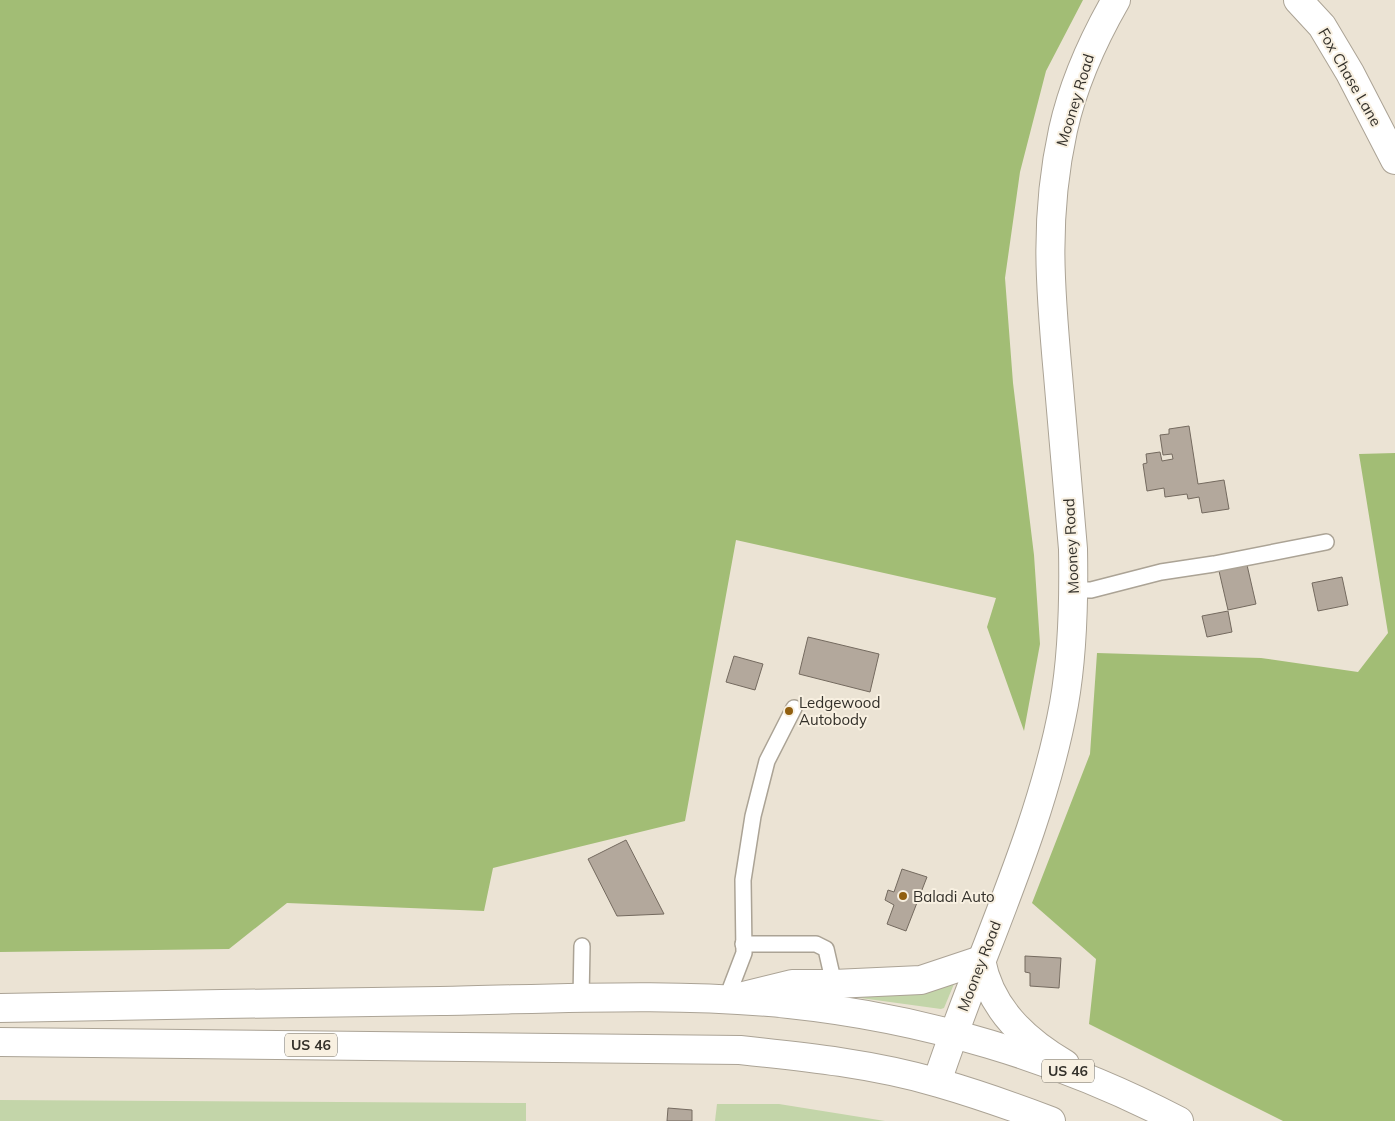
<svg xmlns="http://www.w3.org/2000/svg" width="1395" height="1121" font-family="Mulish,sans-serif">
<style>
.green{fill:#c3d5a9}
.forest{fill:#a2bd75}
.building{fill:#b3a89c;stroke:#746a5f}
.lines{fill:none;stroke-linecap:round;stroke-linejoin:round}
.service-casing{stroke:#aba395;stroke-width:18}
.minor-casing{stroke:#aba395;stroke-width:30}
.tertiary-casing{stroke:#aba395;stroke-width:30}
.primary-casing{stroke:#aba395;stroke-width:30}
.service{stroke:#fff;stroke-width:15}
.minor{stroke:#fff;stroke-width:28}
.tertiary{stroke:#fff;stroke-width:28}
.primary{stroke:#fff;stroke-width:28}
.poi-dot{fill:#915f0f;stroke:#f8f0e1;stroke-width:2}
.labels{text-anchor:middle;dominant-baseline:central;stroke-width:4;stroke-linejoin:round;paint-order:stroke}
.shield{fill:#f8f0e1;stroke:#6e6a61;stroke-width:1}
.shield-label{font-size:14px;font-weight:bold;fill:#33302a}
.street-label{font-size:15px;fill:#33302a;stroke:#f8f0e1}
.poi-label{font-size:15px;fill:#33302a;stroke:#f8f0e1;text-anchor:start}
</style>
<rect width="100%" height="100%" fill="#ebe3d4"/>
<g class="green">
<polygon points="954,984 944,1008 941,1009 846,996 939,988"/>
<polygon points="0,1100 526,1103 526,1121 0,1121"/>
<polygon points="717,1104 779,1104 885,1121 715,1121"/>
</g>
<g class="forest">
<polygon points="0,0 1083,0 1046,71 1020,172 1005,278 1013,383 1034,555 1040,644 1024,731 987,627 996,598 736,540 685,821 493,868 484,911 287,903 229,949 0,952"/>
<polygon points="1395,453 1395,1121 1283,1121 1089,1024 1096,959 1032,903 1090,754 1097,653 1261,658 1358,672 1388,633 1359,454"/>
</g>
<g class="building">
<polygon points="1189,426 1198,484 1224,480 1229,509 1202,513 1199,497 1188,499 1187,494 1165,497 1164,488 1147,491 1143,464 1147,463 1146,454 1160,452 1162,461 1173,459 1172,454 1163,455 1160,435 1169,434 1169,429"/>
<polygon points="1247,565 1256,604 1228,610 1219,571"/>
<polygon points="1342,577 1348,605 1318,611 1312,583"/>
<polygon points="1228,611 1232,632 1207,637 1202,616"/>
<polygon points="808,637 879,654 870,692 799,674"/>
<polygon points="734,656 763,664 755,690 726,682"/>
<polygon points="626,840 664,914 617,916 588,859"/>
<polygon points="902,869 927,877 906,931 887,924 894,905 885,900 888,890 894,892"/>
<polygon points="1025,956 1061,958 1059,988 1030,986 1030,973 1025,972"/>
<polygon points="668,1108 692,1110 692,1121 667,1121"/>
</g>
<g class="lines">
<g class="service-casing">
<g id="service">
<polyline points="1074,590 1091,590 1161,572 1214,564 1326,542"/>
<polyline points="743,944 816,944 826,949 834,984"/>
<polyline points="581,999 582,946"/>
<polyline points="726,1000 744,953 743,880 753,816 767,761 794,708"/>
</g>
</g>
<g class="minor-casing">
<polyline id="minor" points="1298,0 1322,26 1350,73 1395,160"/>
</g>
<g class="tertiary-casing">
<g id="tertiary">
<path d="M981,960c9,48 43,80 84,104"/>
<polyline points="735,998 792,984 834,984 921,980 981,960"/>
<path d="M937,1082c41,-125 103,-247 127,-378 9,-51 10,-103 9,-155 -5,-58 -10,-116 -15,-174 -8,-87 -14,-158 5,-245 10,-45 30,-90 53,-130"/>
</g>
</g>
<g class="primary-casing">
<g id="primary">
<path d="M0,1008c147,-3 293,-5 440,-7 115,-2 233,-9 349,3 134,14 270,54 390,117"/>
<path d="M0,1042l740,8c67,7 134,14 199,33 38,11 75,24 112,38"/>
</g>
</g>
<use href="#service" class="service"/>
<use href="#minor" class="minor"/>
<use href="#tertiary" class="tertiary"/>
<use href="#primary" class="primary"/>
</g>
<g class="poi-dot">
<circle cx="789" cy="711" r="5"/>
<circle cx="903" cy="896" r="5"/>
</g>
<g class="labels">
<g class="shield">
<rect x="285" y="1033.5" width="52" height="23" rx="4"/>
<rect x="1042" y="1059.5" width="52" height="23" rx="4"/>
</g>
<g class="shield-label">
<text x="311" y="1045">US 46</text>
<text x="1068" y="1071">US 46</text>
</g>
<g class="street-label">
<text transform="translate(1350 77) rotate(60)">Fox Chase Lane</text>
<text transform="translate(1075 100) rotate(-73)">Mooney Road</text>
<text transform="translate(1071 546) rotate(-93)">Mooney Road</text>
<text transform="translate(979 966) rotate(-69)">Mooney Road</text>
</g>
<g class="poi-label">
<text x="799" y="702">Ledgewood<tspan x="799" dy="17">Autobody</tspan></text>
<text x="913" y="896">Baladi Auto</text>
</g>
</g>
</svg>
